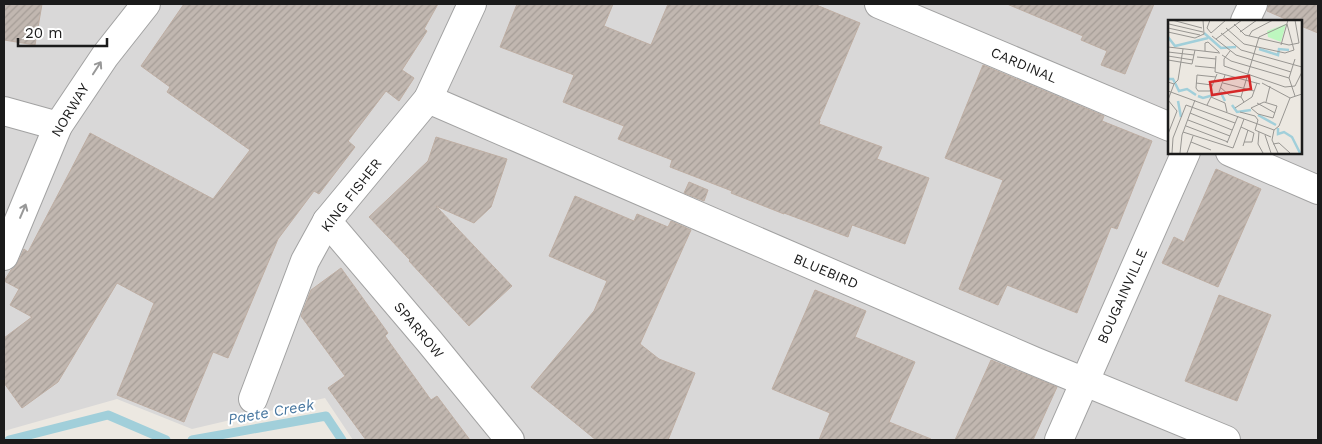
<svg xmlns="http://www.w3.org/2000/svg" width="1322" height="444" font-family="'Work Sans',sans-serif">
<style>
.residential{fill:#d9d8d8;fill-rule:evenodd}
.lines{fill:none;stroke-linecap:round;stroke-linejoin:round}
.stream{stroke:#a1cfda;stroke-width:9}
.building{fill:url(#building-hatch);stroke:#beaea3}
.minor-casing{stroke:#a2a2a2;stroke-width:30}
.minor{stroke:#fff;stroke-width:28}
.oneway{stroke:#989898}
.labels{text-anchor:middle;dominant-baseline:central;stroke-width:4;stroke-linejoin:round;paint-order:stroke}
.street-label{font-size:14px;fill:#1b1b1b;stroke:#fff}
.water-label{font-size:15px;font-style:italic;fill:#4877a0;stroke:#fff}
.inset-river{fill:none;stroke:#a1cfda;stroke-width:2.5}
.inset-road{fill:none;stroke:#989692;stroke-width:1}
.view{fill:#d62828;fill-opacity:0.15;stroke:#d62828;stroke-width:2.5}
.inset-edge{fill:none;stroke:#1b1b1b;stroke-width:2.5}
</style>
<defs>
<pattern id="building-hatch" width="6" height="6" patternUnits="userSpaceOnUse" patternTransform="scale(1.25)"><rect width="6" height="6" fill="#c1b7b0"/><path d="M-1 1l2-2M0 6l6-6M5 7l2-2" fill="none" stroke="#a59d97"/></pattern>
</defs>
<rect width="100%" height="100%" fill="#ece8e1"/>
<path class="residential" d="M4,4h1314v436h-965l-28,-42 -133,31 -75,-30 -113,32zM1170,21h131v131h-131z"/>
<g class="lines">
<g class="stream">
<polyline points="9,440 108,415 166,440"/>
<polyline points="192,440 326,416 342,440"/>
</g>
</g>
<g class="building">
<polygon points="4,4 42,4 35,45 4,40"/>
<polygon points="184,4 438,4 424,29 427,31 402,70 414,78 399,101 386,91 348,141 355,147 319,194 314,191 278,239 228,358 213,352 184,422 117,395 154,303 117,283 58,382 22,408 4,383 4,338 32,317 10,305 19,289 4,281 11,270 14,268 18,262 24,249 28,252 90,133 213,199 250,150 167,92 170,87 141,66"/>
<polygon points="517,4 613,4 604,26 651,45 668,4 814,4 860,23 819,121 820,121 819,124 882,147 877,159 929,178 905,244 852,225 848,237 784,213 784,214 731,193 732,191 670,167 672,160 618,139 624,126 563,102 574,75 500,47"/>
<polygon points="1007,4 1154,4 1125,74 1101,65 1107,51 1081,40 1083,36"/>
<polygon points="1268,4 1318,4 1318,33 1301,26 1301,21 1290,21 1267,11"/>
<polygon points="983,65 1104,116 1102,121 1152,141 1117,229 1111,227 1077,313 1007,285 998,305 959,289 1003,180 945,158"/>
<polygon points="436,137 507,159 491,207 474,223 436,206 512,286 469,326 409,261 410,260 369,217 428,161"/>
<polygon points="1216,169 1261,189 1218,287 1162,263 1174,237 1184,242"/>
<polygon points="689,182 708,190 704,201 684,193"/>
<polygon points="575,196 634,221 637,214 668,227 671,221 691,230 640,344 659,359 695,373 668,440 596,440 531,387 594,311 607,281 549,256"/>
<polygon points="341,268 388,333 385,336 431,400 437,396 470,440 366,440 328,388 345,376 301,316 311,290"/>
<polygon points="815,290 866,311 855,337 915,362 889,422 931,439 930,440 819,440 830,413 772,389"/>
<polygon points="1219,295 1271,315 1237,401 1185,381"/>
<polygon points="991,360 1057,387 1033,440 955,440"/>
</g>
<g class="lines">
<g class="minor-casing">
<g id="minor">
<polyline points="879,4 1170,127"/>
<polyline points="1245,21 1253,4"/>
<polyline points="428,99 1034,361 1226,440"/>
<polyline points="4,111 58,126"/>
<polyline points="1230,152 1318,190"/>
<polyline points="327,221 429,341 510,440"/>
<polyline points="4,256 58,126 105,56 146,4"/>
<polyline points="253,399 305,261 327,221 428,99 472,4"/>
<polyline points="1059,440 1186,152"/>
</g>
</g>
<use href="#minor" class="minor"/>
</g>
<defs><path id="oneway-shaft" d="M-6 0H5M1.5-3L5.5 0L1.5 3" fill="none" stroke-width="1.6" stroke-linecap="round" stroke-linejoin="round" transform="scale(1.25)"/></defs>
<g class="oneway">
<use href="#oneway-shaft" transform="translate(97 68) rotate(-57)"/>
<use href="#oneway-shaft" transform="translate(23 211) rotate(-67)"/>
</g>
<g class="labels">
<g class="street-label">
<text transform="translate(1024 65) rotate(23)">CARDINAL</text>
<text transform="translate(70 110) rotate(-59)">NORWAY</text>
<text transform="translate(351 195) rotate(-52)">KING FISHER</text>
<text transform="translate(826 271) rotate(23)">BLUEBIRD</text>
<text transform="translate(1122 296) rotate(-66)">BOUGAINVILLE</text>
<text transform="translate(419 330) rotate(50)">SPARROW</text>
</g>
<g class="water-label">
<text transform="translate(271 412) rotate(-10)">Paete Creek</text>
</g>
</g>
<g transform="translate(1168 20)">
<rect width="134" height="134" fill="#ece8e1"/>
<path d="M118,4l-5,18 -13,-5 -1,-6z" fill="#bdf7bf"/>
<path class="inset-river" d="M36,13l17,15 15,-1M0,17l7,9 33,-8M91,29l19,6 1,-6 10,1M0,59h5l6,12 8,-2 9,6M30,76l5,2 18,-5 4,8M10,81l3,16M64,85l5,7 14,-2M90,95l18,10M110,108v6l6,-2 8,5 8,16"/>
<path class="inset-road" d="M4,0l30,8M42,0l-3,8 4,5 15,-13M1,4l34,8M66,4l11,11 44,10 10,-2 -4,-23M0,8l32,7M58,8l18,16 41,9 9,-3 -7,-26M0,12l27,6 9,-4 -1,-14M72,12l17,-12M53,13l20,17 61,17M44,16l24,19 55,17M81,16l3,-5 21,-11M48,19l26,-19M113,25l7,-25M0,27l52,6M37,31v-8l3,-1 11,10M62,31l-6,8v7l61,21 10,-1 7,-14M0,32l26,3M54,35l9,6 58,17M0,36l25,4M48,36l-1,16 45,12M29,37l19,2M0,40l24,4 3,-14M27,46l20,2M0,62l6,2 -6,16M28,63l16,2M55,63l31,8M94,63l28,15M6,64l4,-4 5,-31M52,67l9,8 12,2M0,71l106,39 5,-4 11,-28 12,-4M30,71l-2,-3 1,-13 19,2M30,71h12l7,-17M51,72l6,-17M127,76l-6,-18 6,-19M0,80l9,11 -9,23M76,82l-3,-5 18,-60 28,-13M96,82l13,4 -4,12 -15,-4 -7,-6zM98,82l4,-16M89,83l18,10M39,85l4,-8 14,6 2,9M67,88l17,-11 5,-14M72,92l15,4 3,4 -3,10 16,7M22,93l42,17M20,100l42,16M18,106l42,16M73,107l13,6 -2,9h-8M106,110l-2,10 6,13M15,112l50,16 11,-29M91,112l-1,12 5,9M97,115l6,18M23,122l20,8M59,123l11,-27M105,124l6,-1 11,10M75,126l5,-16M4,133l1,-15 13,-33 49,18M12,133l2,-18 13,-35M19,133l6,-17"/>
<path class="view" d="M81,56l2,13 -39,6 -2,-13z"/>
<rect width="134" height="134" class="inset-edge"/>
</g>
<rect width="1322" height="444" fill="none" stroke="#1b1b1b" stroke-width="10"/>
<path d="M18 38v8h89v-8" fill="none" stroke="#1b1b1b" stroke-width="2.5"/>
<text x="25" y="38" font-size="15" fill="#1b1b1b" stroke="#ffffff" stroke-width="4" paint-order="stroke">20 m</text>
</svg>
